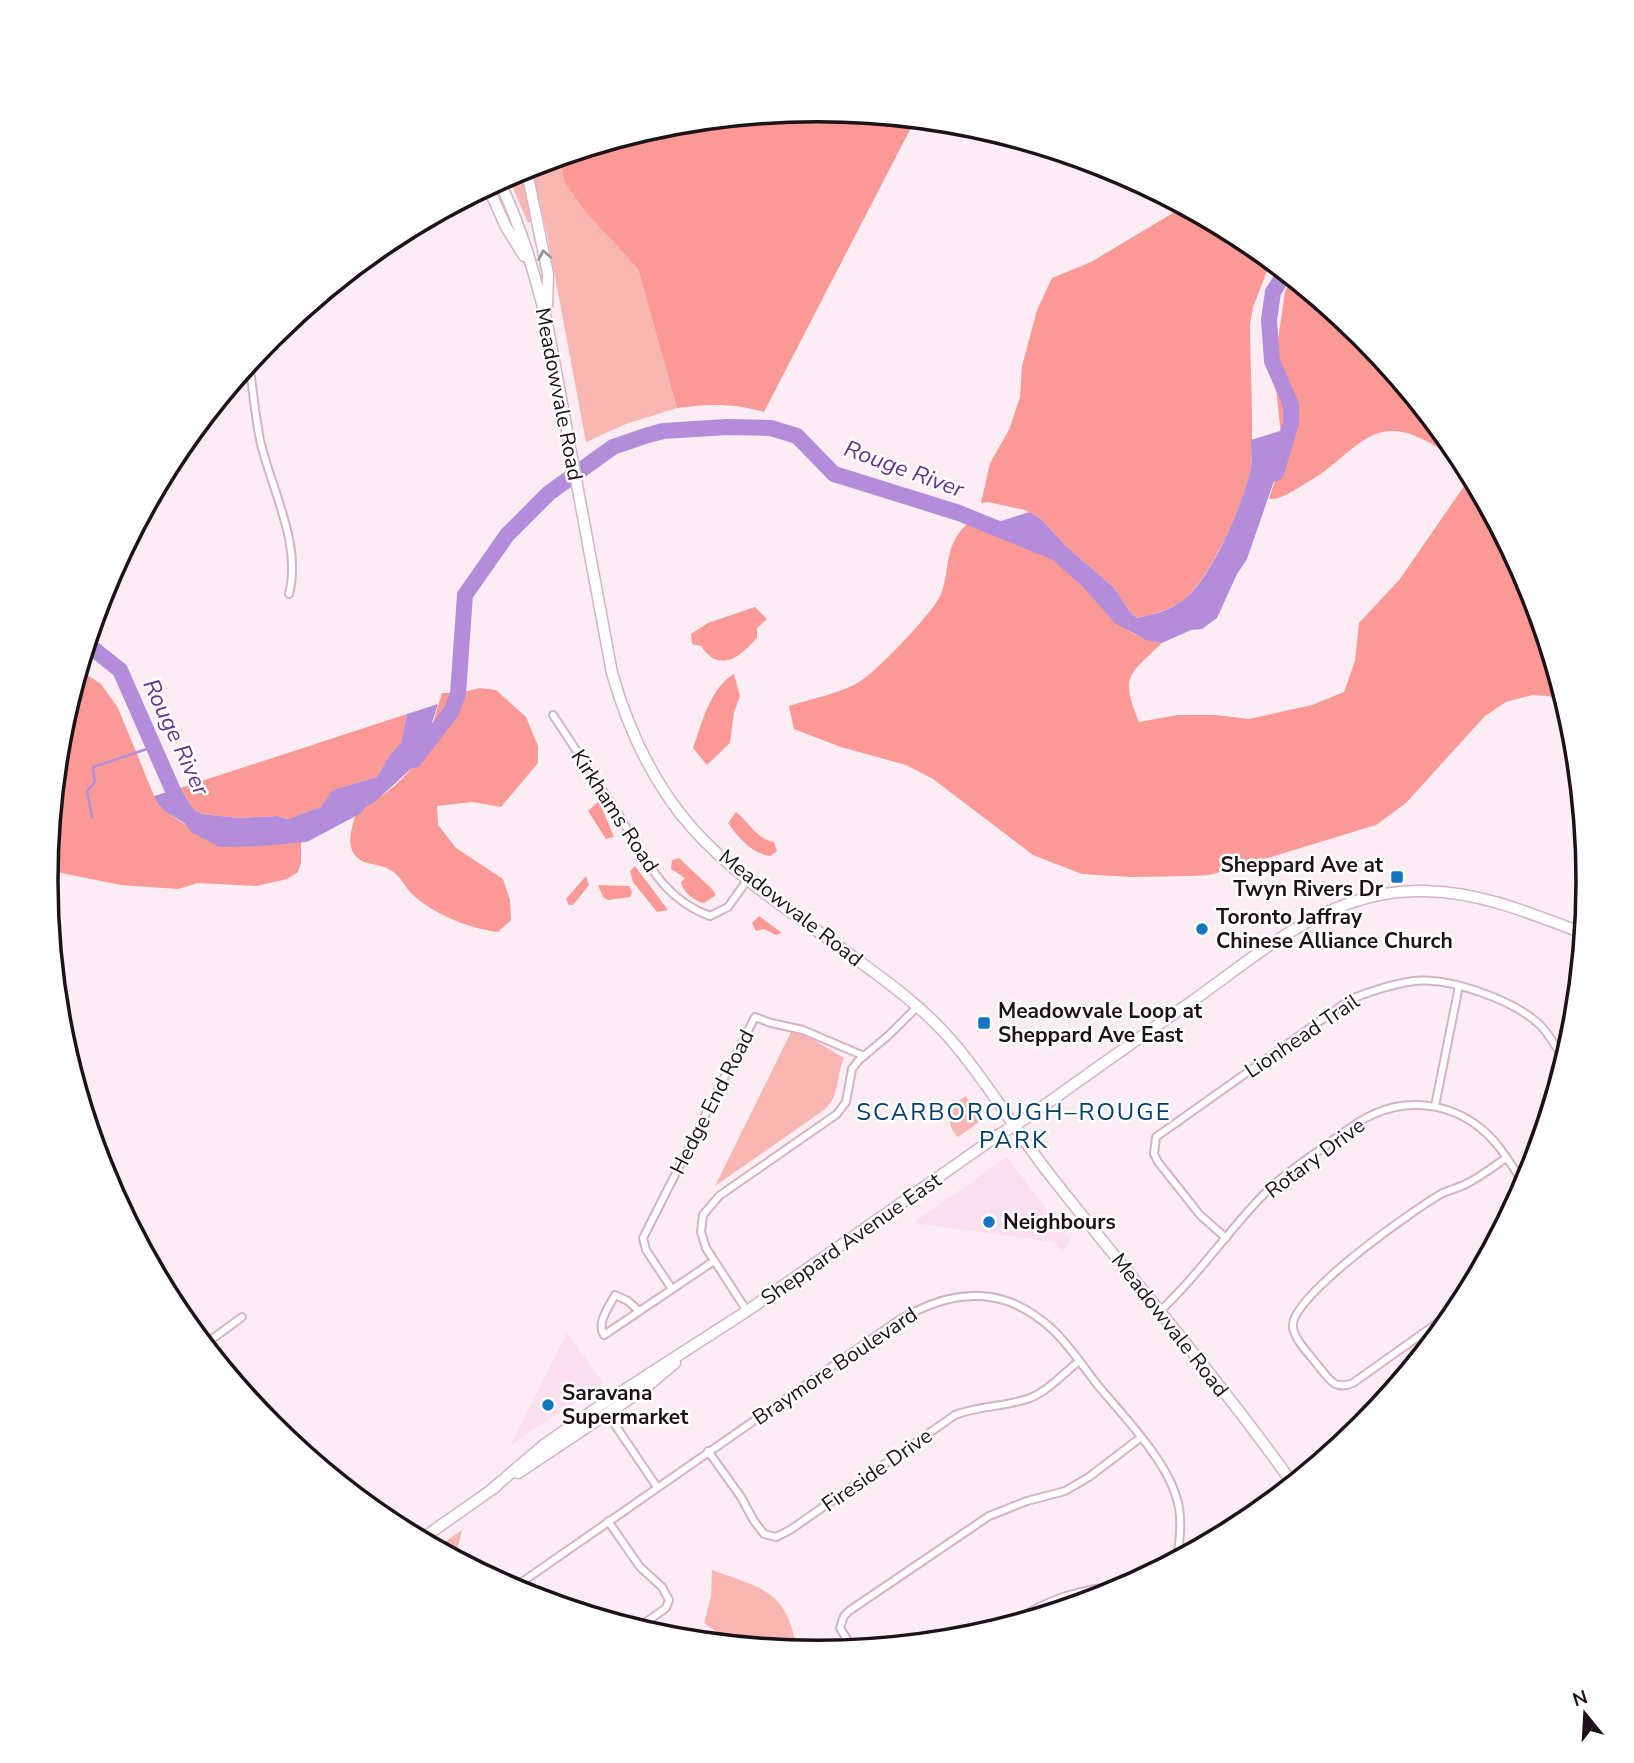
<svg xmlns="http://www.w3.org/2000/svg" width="1634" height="1763" font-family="'Nunito Sans',sans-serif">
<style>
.built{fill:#fadfee}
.green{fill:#f7b6b2}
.forest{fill:#fa9995}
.water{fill:#b38dda}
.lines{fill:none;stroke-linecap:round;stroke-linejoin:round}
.stream{stroke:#b38dda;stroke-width:2.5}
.river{stroke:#b38dda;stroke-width:16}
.minor-casing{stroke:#d6b2c5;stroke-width:10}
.secondary-casing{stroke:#d6b2c5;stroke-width:13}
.minor{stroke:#fff;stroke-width:6}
.secondary{stroke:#fff;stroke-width:10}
.oneway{stroke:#9a9498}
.poi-dot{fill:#1475c1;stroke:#fff;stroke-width:2.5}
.labels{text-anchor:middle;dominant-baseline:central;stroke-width:5;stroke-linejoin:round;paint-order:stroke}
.street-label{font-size:21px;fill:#1e1219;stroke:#fff}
.poi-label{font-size:21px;font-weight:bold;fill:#1e1219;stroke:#fff;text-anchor:start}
.water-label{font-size:23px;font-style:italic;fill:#64338e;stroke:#fff}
.quarter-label{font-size:24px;letter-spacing:2px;fill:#003f6f;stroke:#fff}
.rim{fill:none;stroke:#1e1219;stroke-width:3.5}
</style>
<rect width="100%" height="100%" fill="#fcedf5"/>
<g class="built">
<polygon points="1007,1157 1071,1241 1062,1253 1054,1242 913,1223"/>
<polygon points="567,1333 603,1383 510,1446"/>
</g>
<g class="green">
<polygon points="559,157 559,163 587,214 638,269 677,408 626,424 586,442 547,234 531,166"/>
<polygon points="521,169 532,221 528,223 508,176"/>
<path d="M791,1032l16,4 37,22c-8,18 -4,39 -20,52l-109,76z"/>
<path d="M966,1096l16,24 -24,17c-14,-13 -9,-32 8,-41z"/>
<polygon points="462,1530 455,1559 436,1548"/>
<path d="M712,1570c52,19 75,20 85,81 -34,-3 -66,-7 -93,-28l7,-27z"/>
</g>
<g class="forest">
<path d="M817,110l98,10 -151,292c-33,-9 -54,-8 -87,-4l-39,-139 -51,-55 -22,-32 -6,-25 108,-32z"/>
<path d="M1183,207l63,33 25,21 -18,46 -3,18c0,46 4,94 1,140 -3,31 -41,113 -65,133 -15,12 -31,16 -49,20l-6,-5 -17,-25 -48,-42 -25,-27 -16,-9 -37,-8 -7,1 9,-40 19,-33 11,-33 2,-31 15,-56 15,-32 39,-16z"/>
<path d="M1292,278l71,58 96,117 6,13c-13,-9 -26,-19 -41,-26 -46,-24 -65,5 -98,30 -7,6 -16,10 -23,15 -10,6 -23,15 -34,14l14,-44 -9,-87 11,-77z"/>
<path d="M1471,476l59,111 36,117 -17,-8 -17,-1 -26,7 -21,14 -79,87 -30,22 -141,43 -26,7 -17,1 -62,1 -48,-3 -49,-19 -100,-76 -27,-14 -65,-18 -47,-18 -5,-23c22,-7 47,-12 67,-22 17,-8 79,-73 85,-90 10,-27 2,-47 26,-70l51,7 6,3c19,17 39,33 57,51 29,26 39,51 81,58 -34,33 -42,32 -23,79l38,-7h39l33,4 63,-14 32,-13 11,-31 4,-38 41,-44z"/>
<path d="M755,607l12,12 -10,9v10c-17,19 -37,36 -56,8l-9,-2 -1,-10 17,-11z"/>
<path d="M81,662l6,13 14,9 17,24 39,95c10,10 22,19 36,25 20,9 86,15 108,7v28l-3,9 -11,7 -31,7 -58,-3 -20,6 -57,-4 -65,-13 -9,-5 13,-136z"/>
<path d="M734,674l6,22 -6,16 -4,31 -23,22 -14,-17c9,-25 17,-60 41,-74z"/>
<path d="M480,688l16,2 30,27 12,29v17l-37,44 -29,-5 -35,4 1,19 18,23 47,31 7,21 1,20 -13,12c-30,-4 -66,-18 -88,-40 -6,-7 -10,-16 -18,-21 -12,-9 -29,-4 -38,-17 -8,-13 -1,-28 2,-42 25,-13 55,-36 67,-62 9,-18 13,-39 19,-57h17z"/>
<polygon points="407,714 401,744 389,756 377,777 334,790 321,807 289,819 277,816 239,818 202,814 194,810 180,788"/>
<polygon points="599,801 614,837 606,839 588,811"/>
<path d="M736,812c14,11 19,26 38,30l3,9 -7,5c-19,-3 -31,-18 -42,-33z"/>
<path d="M679,858l33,31 4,6 -12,8c-10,-2 -21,-11 -23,-21l4,-4 -14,-9 1,-9z"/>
<polygon points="635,866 668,910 657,912 633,882 630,871"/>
<polygon points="586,876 589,885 573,905 569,905 566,899"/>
<polygon points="598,885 629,886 632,892 630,897 608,900 603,897"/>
<polygon points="759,916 782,933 776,935 764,929 756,931 752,923"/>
</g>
<g class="water">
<path d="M1280,431l3,24 -36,104 -10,15 -20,44 -15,11 -11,1 -29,13 -16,-3 -31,-17 -32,-36 -59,-53 -6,-3 -32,-5 43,-14 12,7 25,27 48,42 17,25 6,5c19,-4 35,-8 50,-21 25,-21 58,-97 64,-130 1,-8 0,-18 0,-27z"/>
<polygon points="438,704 424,748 416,764 375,802 356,812 328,820 292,838 264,840 194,829 166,812 157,803 154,796 180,788 194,810 202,814 239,818 277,816 288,819 321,807 333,790 377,777 389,756 401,743 407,714"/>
</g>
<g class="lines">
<polyline class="stream" points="92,817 87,791 95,782 93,767 153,747"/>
<g class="river">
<polyline points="1276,473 1291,423 1291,405 1272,361 1269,320 1273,292 1285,273"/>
<polyline points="87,644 120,670 178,802 197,826 221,839 261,838 305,834 356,807"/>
<polyline points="414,760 451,712 458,694 465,595 507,535 549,493 613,447 645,436 663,431 727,427 771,428 797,436 834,474 959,513 1055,552"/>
</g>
<g class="minor-casing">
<g id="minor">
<path d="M249,364c4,25 6,51 11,76 11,49 42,103 29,154"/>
<path d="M553,715c22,33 43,66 65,99 27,42 41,83 92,102l18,-9 20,-28"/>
<polyline points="1435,1106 1459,986"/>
<path d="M1226,1238l-26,-23 -42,-53 -4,-8 2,-17 195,-138c20,-8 41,-15 63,-18 35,-4 100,19 126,44 9,9 17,24 25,35"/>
<polyline points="672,1289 646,1250 643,1238 755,1017 771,1023 803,1030 864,1056"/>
<path d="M1460,1307l-107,76c-17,7 -23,-2 -33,-15 -9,-12 -24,-26 -27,-40 -6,-30 122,-119 148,-134 8,-4 17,-6 25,-10 14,-7 27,-17 40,-26"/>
<path d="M1161,1310c39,-36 68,-81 106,-119 16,-16 36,-29 54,-42 17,-12 34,-27 53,-35 35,-16 76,-10 105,13 20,15 32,38 46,58"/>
<path d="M639,1311l-11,-10 -13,-6c-6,12 -19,28 -11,40l110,-74"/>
<polyline points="747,1311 706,1248 701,1232 703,1215 719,1196 837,1114 846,1102 852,1069 858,1061 889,1035 917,1007"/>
<polyline points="204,1345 242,1317"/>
<polyline points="607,1413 657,1487"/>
<path d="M708,1451l33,46 13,24 10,13 12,3 14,-7 165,-115c25,-10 51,-8 75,-17 18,-7 34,-25 49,-37"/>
<polyline points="608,1521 640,1567 662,1587 669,1600 666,1608 636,1629"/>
<path d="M512,1589l384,-267c34,-21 72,-34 111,-21 17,6 32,16 45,28 17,16 30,36 44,54 26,32 68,74 80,113 7,20 4,43 1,64"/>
<path d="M1007,1626c38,-26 74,-39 120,-40"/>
<polyline points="853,1649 840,1628 844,1616 849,1611 989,1516 1027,1501 1065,1491 1089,1477 1140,1438"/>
</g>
</g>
<g class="secondary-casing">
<g id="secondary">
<polyline points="526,167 548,274 547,308"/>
<path d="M499,181c22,44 36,94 48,142l65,350c16,56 42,112 81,156 43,48 100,84 151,121 38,28 77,55 107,90 37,42 64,91 99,135 81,103 167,202 243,309"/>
<polyline points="488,187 506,227 524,256"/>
<polyline points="518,1473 644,1389 675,1363"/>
<path d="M492,1489l53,-45 56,-39 146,-94 250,-175 34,-21c53,-38 106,-76 160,-113 72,-51 140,-114 234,-111 56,1 107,23 158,42"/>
<polyline points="420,1540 497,1486"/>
</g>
</g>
<use href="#minor" class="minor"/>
<use href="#secondary" class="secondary"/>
</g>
<defs><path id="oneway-chevron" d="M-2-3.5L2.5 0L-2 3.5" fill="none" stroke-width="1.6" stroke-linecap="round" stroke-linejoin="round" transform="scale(1.75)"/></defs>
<use class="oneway" href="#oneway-chevron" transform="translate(544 255) rotate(-101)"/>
<g class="poi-dot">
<rect x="1390" y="870" width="14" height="14" rx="3.5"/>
<circle cx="1202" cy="929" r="7"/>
<rect x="977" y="1016" width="14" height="14" rx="3.5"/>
<circle cx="989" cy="1222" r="7"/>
<circle cx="548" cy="1405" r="7"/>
</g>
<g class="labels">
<g class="street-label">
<text transform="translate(559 394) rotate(79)">Meadowvale Road</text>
<text transform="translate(615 811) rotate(57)">Kirkhams Road</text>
<text transform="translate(791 908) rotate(38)">Meadowvale Road</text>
<text transform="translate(1302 1036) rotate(-34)">Lionhead Trail</text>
<text transform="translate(712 1102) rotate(-63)">Hedge End Road</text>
<text transform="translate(1315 1158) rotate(-37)">Rotary Drive</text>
<text transform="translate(851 1239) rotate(-35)">Sheppard Avenue East</text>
<text transform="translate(1170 1325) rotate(52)">Meadowvale Road</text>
<text transform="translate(835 1366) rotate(-34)">Braymore Boulevard</text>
<text transform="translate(877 1470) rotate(-35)">Fireside Drive</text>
</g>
<g class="poi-label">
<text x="1383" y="865" text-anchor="end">Sheppard Ave at<tspan x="1383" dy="24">Twyn Rivers Dr</tspan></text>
<text x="1216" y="917">Toronto Jaffray<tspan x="1216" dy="24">Chinese Alliance Church</tspan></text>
<text x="998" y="1011">Meadowvale Loop at<tspan x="998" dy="24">Sheppard Ave East</tspan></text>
<text x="1003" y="1222">Neighbours</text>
<text x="562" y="1393">Saravana<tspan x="562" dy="24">Supermarket</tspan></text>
</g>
<g class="water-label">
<text transform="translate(904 469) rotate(20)">Rouge River</text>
<text transform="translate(176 737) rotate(65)">Rouge River</text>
</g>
<g class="quarter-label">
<text x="1014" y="1112">SCARBOROUGH–ROUGE<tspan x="1014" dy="28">PARK</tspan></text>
</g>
</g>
<path d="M0 0H1634V1763H0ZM58 881a759 759 0 1 1 1518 0a759 759 0 1 1-1518 0Z" fill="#fff" fill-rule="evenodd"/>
<path class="rim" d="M58 881a759 759 0 1 1 1518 0a759 759 0 1 1-1518 0Z"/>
<g transform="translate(1585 1714) rotate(342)" stroke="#ffffff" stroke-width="5" paint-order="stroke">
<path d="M0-5L12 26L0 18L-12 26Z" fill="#1e1219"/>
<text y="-10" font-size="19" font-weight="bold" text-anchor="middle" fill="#1e1219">N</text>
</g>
</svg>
